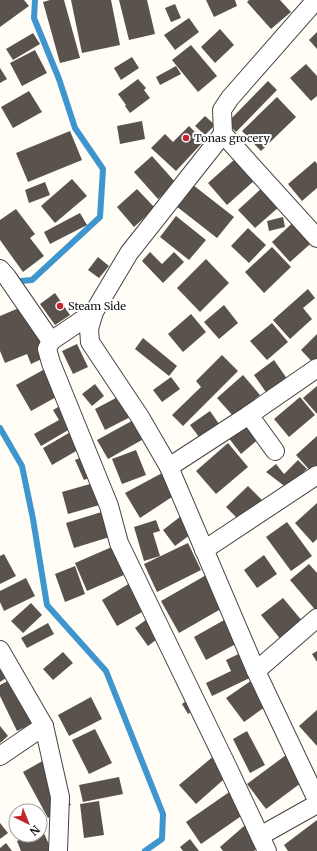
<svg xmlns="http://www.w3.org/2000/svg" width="317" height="851" font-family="Merriweather,serif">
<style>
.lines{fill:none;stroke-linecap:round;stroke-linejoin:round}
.stream{stroke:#3f96cf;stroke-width:6}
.building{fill:#5a524d}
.street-casing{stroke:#444;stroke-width:20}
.street{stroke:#fff;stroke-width:18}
.poi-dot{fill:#c4262e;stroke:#fff;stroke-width:1.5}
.labels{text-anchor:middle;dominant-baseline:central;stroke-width:4;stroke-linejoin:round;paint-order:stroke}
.poi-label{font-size:11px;fill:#111;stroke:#fff;text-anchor:start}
</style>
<rect width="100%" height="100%" fill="#fffdf5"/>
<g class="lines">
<g class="stream">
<polyline points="21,281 32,280 100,217 103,169 75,128 59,79 34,18 35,0"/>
<polyline points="0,428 22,466 33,519 47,605 106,671 163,814 162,839 145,851"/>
</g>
</g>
<g class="building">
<polygon points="0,0 24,0 29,6 0,27"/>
<polygon points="50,0 64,0 80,58 60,63 43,2"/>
<polygon points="71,0 111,0 120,45 82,53"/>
<polygon points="119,0 147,0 155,34 129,40"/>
<polygon points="206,0 235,0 237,6 214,17"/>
<polygon points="249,0 280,0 291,12 271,29 247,2"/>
<polygon points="175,4 181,18 171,22 165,8"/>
<polygon points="189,18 199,32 175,50 164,35"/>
<polygon points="220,29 234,45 215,63 201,47"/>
<polygon points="317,32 317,49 309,40"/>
<polygon points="33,33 40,44 13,60 6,49"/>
<polygon points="191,45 217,76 198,92 172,60"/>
<polygon points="35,50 47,73 22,86 10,63"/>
<polygon points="132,57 139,68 121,80 114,68"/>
<polygon points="306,64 317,76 317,96 311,101 290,78"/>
<polygon points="176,66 181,74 160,85 156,77"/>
<polygon points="0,68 7,79 0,83"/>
<polygon points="138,79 146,88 144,90 150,98 130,113 125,106 126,105 118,94"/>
<polygon points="268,81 277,90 236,132 227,123"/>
<polygon points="29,91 42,112 13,128 1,107"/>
<polygon points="277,97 296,117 261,151 242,131"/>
<polygon points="205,116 215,125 205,135 195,126"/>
<polygon points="142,121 145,139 120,144 117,126"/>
<polygon points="189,126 204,141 176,171 151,148 165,134 173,142"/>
<polygon points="70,131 82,160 28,182 16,153"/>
<polygon points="152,156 176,183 158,199 134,172"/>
<polygon points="235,159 255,180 227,205 208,183"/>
<polygon points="315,161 317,164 317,188 302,201 288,184"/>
<polygon points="72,179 87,196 55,223 41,206"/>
<polygon points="45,182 50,195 29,203 25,190"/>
<polygon points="193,185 234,217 217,238 176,206"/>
<polygon points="263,187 280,206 255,228 238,210"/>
<polygon points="137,189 155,208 134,227 117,207"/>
<polygon points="16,209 35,234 30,238 44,256 23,272 0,240 0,220"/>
<polygon points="80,213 87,225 50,244 44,232"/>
<polygon points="176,216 206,240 189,260 160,237"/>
<polygon points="300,216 317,238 290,262 272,242"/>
<polygon points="283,217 285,227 269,231 267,221"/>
<polygon points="248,228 266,245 249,263 231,246"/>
<polygon points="272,247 291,267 264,293 245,272"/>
<polygon points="150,252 162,264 174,252 184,262 163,283 142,261"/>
<polygon points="98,257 109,266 99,278 88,270"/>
<polygon points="206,259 229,283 200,312 177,288"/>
<polygon points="308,289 315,298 303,308 312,319 290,339 273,320"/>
<polygon points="55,293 70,315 55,325 40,304"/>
<polygon points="26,305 48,356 31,364 27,354 5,363 0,351 0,316"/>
<polygon points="224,305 238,323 219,339 204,322"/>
<polygon points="191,314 206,332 183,352 168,334"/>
<polygon points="272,323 288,342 267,360 250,341"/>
<polygon points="317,334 317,367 301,350"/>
<polygon points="143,338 177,366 169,376 135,349"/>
<polygon points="77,344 88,367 73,374 62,351"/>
<polygon points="222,355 238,371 183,426 172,415 201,387 196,381"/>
<polygon points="274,360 290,383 270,398 254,375"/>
<polygon points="52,365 67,391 31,411 16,385"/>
<polygon points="243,375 260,395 234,417 217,398"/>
<polygon points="171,377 180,389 162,402 153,390"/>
<polygon points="95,384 104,396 92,406 82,394"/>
<polygon points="317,386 317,414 303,398"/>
<polygon points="131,390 142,411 105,430 95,409"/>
<polygon points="300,397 315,415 289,437 274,419"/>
<polygon points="70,400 82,422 41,446 34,434 59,420 53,410"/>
<polygon points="210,411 219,424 199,437 190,425"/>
<polygon points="139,417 149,436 108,459 97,440"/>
<polygon points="247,421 261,437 241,454 228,437"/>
<polygon points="74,430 83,447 52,465 43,448"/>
<polygon points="317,436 317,475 315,476 296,455"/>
<polygon points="228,443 248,467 216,494 196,471"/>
<polygon points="136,450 146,475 122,484 112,459"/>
<polygon points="92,453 100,473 84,480 75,460"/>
<polygon points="298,460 307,469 287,488 266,472 276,464 284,474"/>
<polygon points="164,472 181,491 140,518 125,493"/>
<polygon points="104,480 110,502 68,514 62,492"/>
<polygon points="248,486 263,501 241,522 226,507"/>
<polygon points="317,503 317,539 313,543 295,523"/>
<polygon points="108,510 116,535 74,548 66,523"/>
<polygon points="185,513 198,529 175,546 163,530"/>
<polygon points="156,520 160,531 153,533 160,556 144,561 134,527"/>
<polygon points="287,522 312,556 291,571 266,537"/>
<polygon points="121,543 133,571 87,591 75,563"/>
<polygon points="188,543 201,570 157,592 144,564"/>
<polygon points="4,554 16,576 0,584 0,556"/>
<polygon points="264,555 277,574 257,588 244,570"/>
<polygon points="309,564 317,573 317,612 290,580"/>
<polygon points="75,566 85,594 65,602 55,574"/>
<polygon points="208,574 226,606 179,633 161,601"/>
<polygon points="26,578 35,596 4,611 0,602 0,591"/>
<polygon points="135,580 151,607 117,626 102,600"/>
<polygon points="283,598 308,628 286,646 261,615"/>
<polygon points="31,603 42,615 23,633 11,621"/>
<polygon points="155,613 169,630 148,646 135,628"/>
<polygon points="233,615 245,639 206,660 194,637"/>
<polygon points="48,623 54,634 27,648 21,638"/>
<polygon points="249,649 260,673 212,696 206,683 231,671 226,660"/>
<polygon points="317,651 317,662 312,654"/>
<polygon points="63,652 73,663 53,680 43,669"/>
<polygon points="2,667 9,676 0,682 0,669"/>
<polygon points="23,673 44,718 17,731 0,696 0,685"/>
<polygon points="255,678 272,702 244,722 226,698"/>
<polygon points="194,695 201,704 188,714 182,704"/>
<polygon points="91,697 102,719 69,736 58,715"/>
<polygon points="317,710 317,746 299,726"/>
<polygon points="0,726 8,736 0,743"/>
<polygon points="95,729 112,763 89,774 72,740"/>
<polygon points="247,731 265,765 250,773 233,739"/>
<polygon points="290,752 309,777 266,809 247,784"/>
<polygon points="215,755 231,773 196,804 179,785"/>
<polygon points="46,759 71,805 48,818 23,772"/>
<polygon points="119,777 123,794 83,802 79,785"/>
<polygon points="235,788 250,810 201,844 186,822"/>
<polygon points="99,801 104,835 84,838 80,804"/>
<polygon points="251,820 268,839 254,851 223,851 220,847"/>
<polygon points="317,820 317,851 288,851 284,845"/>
<polygon points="0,823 8,833 0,839"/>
<polygon points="42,829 52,851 21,851 17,841 29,835 40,835 40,830"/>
<polygon points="190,839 199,851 183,851 180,847"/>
<polygon points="6,843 12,851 0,851 0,848"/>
</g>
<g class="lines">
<g class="street-casing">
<g id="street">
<polyline points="316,0 230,98 222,110 223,134 317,238"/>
<polyline points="223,134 129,253 94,312 89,329 90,342 140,417 169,467 256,671 317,800"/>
<polyline points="0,269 7,277 51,341"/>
<polyline points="94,312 51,341 47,349 51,363 109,506 119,543 227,766 267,851"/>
<polyline points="249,415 275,451"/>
<polyline points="169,467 249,415 317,368"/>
<polyline points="204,550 317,475"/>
<polyline points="0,650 44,726 60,797 58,851"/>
<polyline points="256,671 317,618"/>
<polyline points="0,756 44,726"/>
<polyline points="260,836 317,804"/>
</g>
</g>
<use href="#street" class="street"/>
</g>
<g class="poi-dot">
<circle cx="186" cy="138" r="4"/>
<circle cx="60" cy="306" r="4"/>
</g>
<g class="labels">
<g class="poi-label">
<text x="194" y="138">Tonas grocery</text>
<text x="68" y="306">Steam Side</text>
</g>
</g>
<g transform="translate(28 823) rotate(137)"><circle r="19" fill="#ffffff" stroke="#a0a0a0"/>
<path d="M0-3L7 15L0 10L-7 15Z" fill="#c4262e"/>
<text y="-6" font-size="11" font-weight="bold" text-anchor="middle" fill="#111111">N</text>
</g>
</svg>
